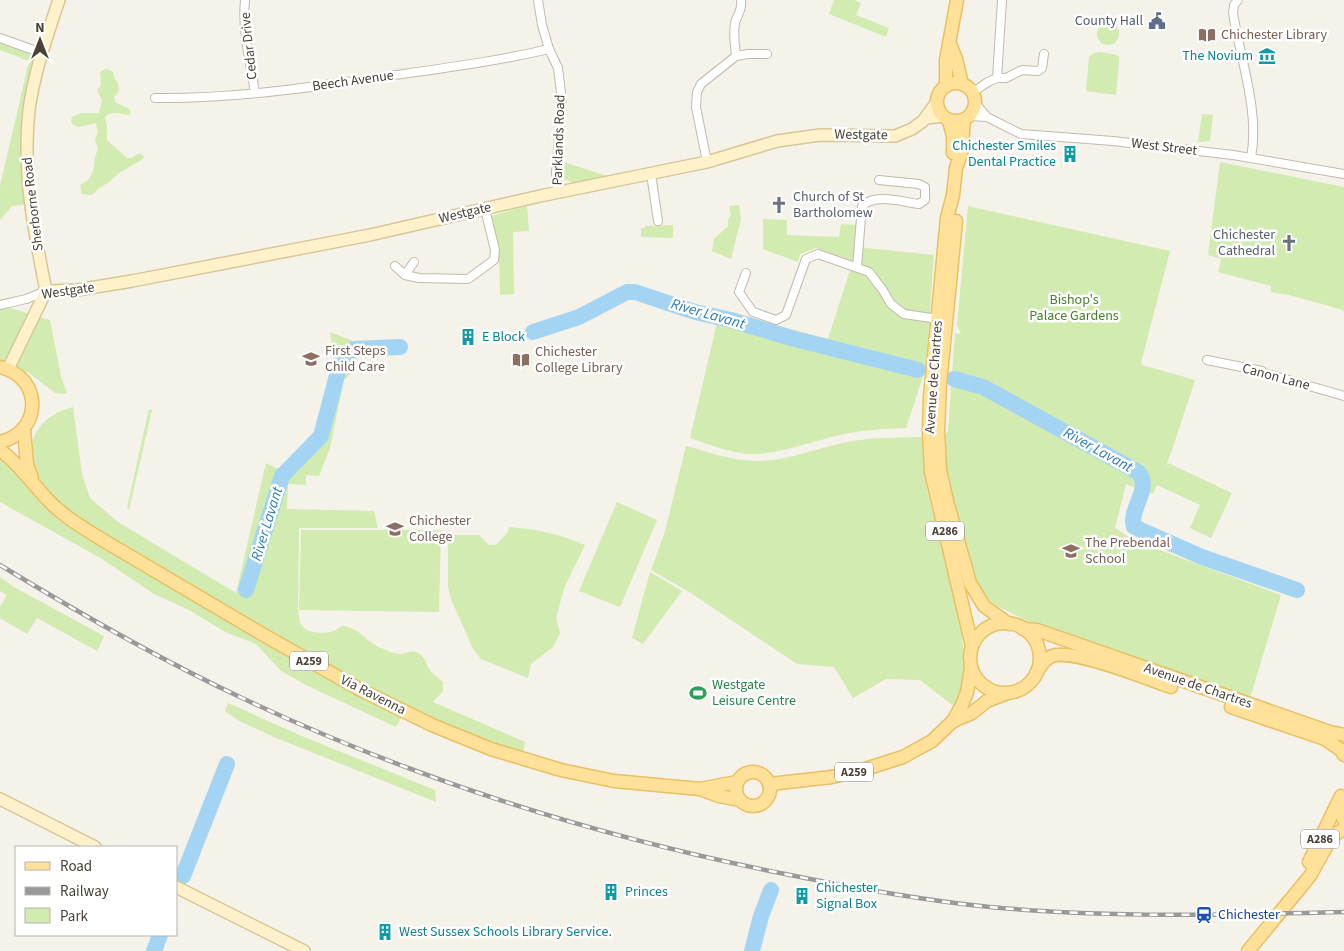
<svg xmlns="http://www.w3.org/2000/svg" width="1344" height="951" font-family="'Source Sans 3',sans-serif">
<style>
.green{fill:#d1ebb1}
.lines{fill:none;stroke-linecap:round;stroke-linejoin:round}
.stream{stroke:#a4d4f4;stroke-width:2.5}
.river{stroke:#a4d4f4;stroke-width:16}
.street-casing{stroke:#c2baac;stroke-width:10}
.secondary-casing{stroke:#d7c698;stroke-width:14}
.primary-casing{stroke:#e9c064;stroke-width:15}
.street{stroke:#fff;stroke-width:8}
.secondary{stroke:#fff2ca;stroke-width:11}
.primary{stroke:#ffe199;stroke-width:12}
.rail-casing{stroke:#999;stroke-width:4.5}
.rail{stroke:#fff;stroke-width:2.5;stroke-dasharray:8;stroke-linecap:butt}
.labels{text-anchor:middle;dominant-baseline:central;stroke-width:5;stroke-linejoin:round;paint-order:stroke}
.shield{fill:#fff;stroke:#807b73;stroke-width:1}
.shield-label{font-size:12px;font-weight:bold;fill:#4a4237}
.service-label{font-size:14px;fill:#4e5e75;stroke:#fff;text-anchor:end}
.education-label{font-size:14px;fill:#785e54;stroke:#fff;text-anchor:start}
.street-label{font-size:14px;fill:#4a4237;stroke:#fff}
.culture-label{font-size:14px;fill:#0d838f;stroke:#fff;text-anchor:start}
.worship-label{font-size:14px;fill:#5b616d;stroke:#fff;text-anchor:start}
.park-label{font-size:14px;fill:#497f27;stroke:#fff}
.leisure-label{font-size:14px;fill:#27864d;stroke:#fff;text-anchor:start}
.transit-label{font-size:14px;fill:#164399;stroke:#fff;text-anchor:start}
.water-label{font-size:15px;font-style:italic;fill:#2a7ab3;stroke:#fff}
</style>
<rect width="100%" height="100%" fill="#f5f2ea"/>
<g class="green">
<polygon points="834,0 854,0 861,3 856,15 889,28 886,37 829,14"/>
<circle cx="1108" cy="34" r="11"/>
<polygon points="0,40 39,54 26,204 12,206 0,220 0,186 29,61 0,50"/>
<polygon points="1099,52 1113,54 1119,56 1119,63 1116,95 1086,91 1089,57 1094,53"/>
<path d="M106,69l7,3 1,6 4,5 1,8 -5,6 1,5 14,7 2,3 -2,3c-8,-1 -18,-5 -24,2l2,10v13l20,18h4l9,-5 4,3 -1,3 -24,14 -11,10 -9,5 -7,7 -10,-1 -2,-9c18,-8 11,-20 18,-36l-3,-9 3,-8 -2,-9 -17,4 -6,-2 -2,-4 1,-4 9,-4h18l3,-13 -5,-9 4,-6 -1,-13z"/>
<polygon points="1202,114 1213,115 1210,141 1198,142"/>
<polygon points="561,161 610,177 573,183 564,179 561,173"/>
<polygon points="1220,162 1344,187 1344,312 1343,310 1289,295 1271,292 1271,286 1218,272 1221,259 1208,255"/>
<polygon points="739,205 741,219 731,259 712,251 714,239 728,226 728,219 731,215 729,206"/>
<path d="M527,206l2,25 -16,1 1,62 -14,1c0,-29 -2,-52 -9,-79z"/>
<polygon points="968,206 1170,251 1141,363 1142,365 1195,380 1171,453 1164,470 1168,463 1232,493 1211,538 1190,528 1200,505 1157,485 1153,494 1126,484 1115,528 1133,540 1281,595 1251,695 1246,702 1040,627 997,606 985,596 977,583 950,501 942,441 948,431 955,333 961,334 957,325"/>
<path d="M763,219l24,1v15l52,2 2,-13 16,1 -1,22 78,8 -8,108 -3,13 -17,52c-22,1 -45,2 -66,7 -27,6 -54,17 -83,19 -23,1 -46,-9 -67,-16l30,-128 108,29 25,-78 -37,-13 -16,6 -2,8 -35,-13z"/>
<polygon points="673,225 673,238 641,237 641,228 645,228 645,226"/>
<polygon points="7,307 50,320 61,376 67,394 55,393 29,373 0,364 0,308"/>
<path d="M330,332l23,9h10l-10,31 -9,8 -14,68 -11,28 -13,-1v10l-18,-1 -1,25 87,2 4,17h-79l-1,82 2,13 6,7c13,4 24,5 36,-4 18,2 23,15 39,22 5,2 13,6 19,6 7,0 11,-5 18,-1 8,5 7,9 11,16 3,5 10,9 14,13v9l-10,11 92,40 -2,11 -89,-33 -69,-35 -103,-56 -191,-114c-7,-6 -15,-11 -20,-18 -28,-38 -28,-76 22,-90l9,67 8,24 28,24 118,71 30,-130 12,6 38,-36 20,-58z"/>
<polygon points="149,409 152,410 129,510 127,508"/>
<path d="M922,437l5,53 25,94 10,53 3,30 -2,19 -7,22 -36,-28 -34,-1 -33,19 -19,-31 -37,-3 -106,-71 -40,-23 13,-35 22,-89c23,6 47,15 71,15 30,0 57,-12 86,-18 25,-6 53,-5 79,-6z"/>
<polygon points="0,457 46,503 163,581 359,696 402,717 396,727 308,686 281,671 256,644 225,632 189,610 154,594 102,559 0,502"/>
<polygon points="617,502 657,520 620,607 579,591"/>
<path d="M509,527c27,2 51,7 76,18l-21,43 -8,30 4,15 -7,14 -22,17 -3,14 -47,-19 -8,-10 -22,-50 -3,-12v-52h31l10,10h7l12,-13z"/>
<polygon points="301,530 441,530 439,612 299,610"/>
<polygon points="650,572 682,591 643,644 632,638"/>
<polygon points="0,577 14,587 104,636 97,651 37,618 27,634 0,618 0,607 7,595 0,591"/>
<polygon points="228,703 304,737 435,790 436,802 274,737 239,721 225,711"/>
</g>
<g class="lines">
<polyline class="stream" points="1296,593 1297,590"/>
<g class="river">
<polyline points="533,332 579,317 627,292 635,292 695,312 731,320 791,338 918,370"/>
<path d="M954,379l29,8 155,85c15,16 -10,37 -4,55l68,30 95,33"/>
<polyline points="246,590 282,476 321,436 340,364 343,357 354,349 400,347"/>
<polyline points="183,876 227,764"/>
<polyline points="154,951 160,935"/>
<polyline points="752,951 761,916 771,890"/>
</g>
<g class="street-casing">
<g id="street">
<path d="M245,0c-3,31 5,62 10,92"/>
<polyline points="538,0 542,25 549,49 558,68 562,101 556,172 558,192"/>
<path d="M1238,0l-4,5 -1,8c7,45 27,99 18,144"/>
<polyline points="0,38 42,53"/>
<path d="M736,56c-1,-11 -3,-21 -1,-33 2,-8 8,-14 6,-23"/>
<polyline points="997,78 1002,0"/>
<polyline points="973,92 988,82 997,78 1006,78 1022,70 1038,71 1042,68 1044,54"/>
<path d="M155,98c75,1 152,-10 226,-21 56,-8 113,-15 168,-28"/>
<polyline points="976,104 987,117"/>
<polyline points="970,116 987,117 1021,134 1113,141 1233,155 1344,174"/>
<polyline points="707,162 696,107 697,92 701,84 736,56 748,54 767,54"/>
<polyline points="651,174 658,221"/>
<polyline points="395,266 405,275 419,278 468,279 494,260 495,250 485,209"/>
<path d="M857,267l5,-61c14,-13 40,-4 57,-2l6,-4v-13l-6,-3 -40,-4"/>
<polyline points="746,273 739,292 753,312 776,320 786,315 806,259 818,254 869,272 882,289 891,304 904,314 938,319"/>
<polyline points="405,275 414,262"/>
<polyline points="0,305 26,299 46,291"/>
<polyline points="1207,360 1262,371 1264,373 1344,396"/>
</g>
</g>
<g class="secondary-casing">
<g id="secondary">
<polyline points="927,118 942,116"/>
<polyline points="46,291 77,290 132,281 370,235 540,196 707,162 777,141 820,135 895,136 912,129 923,121 936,103"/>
<path d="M46,291c-12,-60 -24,-119 -17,-181 5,-37 18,-74 30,-110"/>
<polyline points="8,369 46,291"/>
<polyline points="0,799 95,847"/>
<polyline points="176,887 304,951"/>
</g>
</g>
<g class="primary-casing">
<g id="primary">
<polyline points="950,44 956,59 962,84"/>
<circle cx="956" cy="102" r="19"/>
<polyline points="946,86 946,60 957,0"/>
<polyline points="964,120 961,154 956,168 953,195 947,218 930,397 929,432 931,472 972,646"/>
<polyline points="949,121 953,136 953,153"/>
<polyline points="956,221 940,384 938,431 940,470 947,501 970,583 984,606 1009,624"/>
<path d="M0,367c43,10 43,65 0,75"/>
<polyline points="24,429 27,465 32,478"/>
<path d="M0,450c19,14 32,33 48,50 15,16 34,27 53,39l161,95 99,56 71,35 59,24 70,21 53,11 86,8 19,7 21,4"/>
<circle cx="1005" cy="658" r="35"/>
<polyline points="1023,629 1037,630 1330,732 1344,735"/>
<path d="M1036,673c5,-7 8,-14 16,-17 21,-8 96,23 119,31"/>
<polyline points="1231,707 1325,739 1341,750 1344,755"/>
<polyline points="953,721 962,705 967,692 971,668"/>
<circle cx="753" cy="789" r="17"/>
<polyline points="770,784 832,777 862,770 903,757 932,741 953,721 972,713 987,701 1008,693"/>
<polyline points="700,789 737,782"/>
<polyline points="1341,799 1339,809 1344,820"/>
<polyline points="1309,862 1341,796"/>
<polyline points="1248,951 1310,876 1332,836 1344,829"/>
</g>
</g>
<use href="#street" class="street"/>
<use href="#secondary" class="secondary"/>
<use href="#primary" class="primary"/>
<g class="rail-casing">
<path id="rail" d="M0,565c79,48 159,94 242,133 172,81 352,138 538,175 69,14 139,27 210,34 117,11 236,8 354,5"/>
</g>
<use href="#rail" class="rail"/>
</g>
<defs>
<g id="civic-bare" transform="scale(1.35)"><path d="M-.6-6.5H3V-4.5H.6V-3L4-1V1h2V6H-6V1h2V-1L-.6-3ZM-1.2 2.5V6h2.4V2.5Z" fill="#5c6f8a" stroke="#fff" stroke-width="2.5" paint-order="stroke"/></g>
<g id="library-bare" transform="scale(1.35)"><path d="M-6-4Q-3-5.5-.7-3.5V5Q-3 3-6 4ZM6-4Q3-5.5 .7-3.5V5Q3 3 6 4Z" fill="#8d6e63" stroke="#fff" stroke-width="2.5" paint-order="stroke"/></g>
<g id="museum-bare" transform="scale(1.35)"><path d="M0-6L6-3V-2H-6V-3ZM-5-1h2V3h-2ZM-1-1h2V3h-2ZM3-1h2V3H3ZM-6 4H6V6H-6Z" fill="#0f9aa8" stroke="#fff" stroke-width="2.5" paint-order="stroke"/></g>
<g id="building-bare" transform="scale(1.35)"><path d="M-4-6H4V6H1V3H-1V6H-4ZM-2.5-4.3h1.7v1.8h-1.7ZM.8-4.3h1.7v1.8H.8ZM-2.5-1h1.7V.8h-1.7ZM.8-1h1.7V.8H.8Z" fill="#0f9aa8" stroke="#fff" stroke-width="2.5" paint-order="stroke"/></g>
<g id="church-bare" transform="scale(1.35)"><path d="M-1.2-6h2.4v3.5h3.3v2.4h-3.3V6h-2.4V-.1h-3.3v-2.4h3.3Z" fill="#6b7280" stroke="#fff" stroke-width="2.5" paint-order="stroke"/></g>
<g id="school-bare" transform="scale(1.35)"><path d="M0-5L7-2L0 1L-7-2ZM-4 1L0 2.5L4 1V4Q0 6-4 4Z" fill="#8d6e63" stroke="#fff" stroke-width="2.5" paint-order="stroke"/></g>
<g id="university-bare" transform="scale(1.35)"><path d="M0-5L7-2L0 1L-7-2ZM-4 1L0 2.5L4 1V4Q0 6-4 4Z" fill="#8d6e63" stroke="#fff" stroke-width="2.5" paint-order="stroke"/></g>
<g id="stadium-bare" transform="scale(1.35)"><path d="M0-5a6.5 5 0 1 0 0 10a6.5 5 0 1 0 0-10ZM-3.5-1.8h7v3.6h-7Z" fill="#2e9e5b" stroke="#fff" stroke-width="2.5" paint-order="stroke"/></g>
<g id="station-bare" transform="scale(1.35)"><path d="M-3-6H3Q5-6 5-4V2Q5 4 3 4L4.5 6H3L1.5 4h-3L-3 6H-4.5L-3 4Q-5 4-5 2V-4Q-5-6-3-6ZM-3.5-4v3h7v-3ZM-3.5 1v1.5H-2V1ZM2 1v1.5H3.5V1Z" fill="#1a4fb4" stroke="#fff" stroke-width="2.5" paint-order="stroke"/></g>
</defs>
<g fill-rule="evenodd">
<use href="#civic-bare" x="1157" y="21"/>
<use href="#library-bare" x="1207" y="35"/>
<use href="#museum-bare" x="1267" y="56"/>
<use href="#building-bare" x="1070" y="154"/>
<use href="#church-bare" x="779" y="205"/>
<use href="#church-bare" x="1289" y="243"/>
<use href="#building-bare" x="468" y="337"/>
<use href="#school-bare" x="311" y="359"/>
<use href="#library-bare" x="521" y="360"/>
<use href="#university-bare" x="395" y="529"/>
<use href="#school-bare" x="1071" y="551"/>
<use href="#stadium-bare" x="698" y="693"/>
<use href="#building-bare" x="611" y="892"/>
<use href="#building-bare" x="802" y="896"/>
<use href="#station-bare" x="1204" y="915"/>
<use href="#building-bare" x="385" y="932"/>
</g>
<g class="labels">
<g class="shield">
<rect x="926" y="521.5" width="38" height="19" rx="4"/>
<rect x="290" y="651.5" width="38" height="19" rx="4"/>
<rect x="835" y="762.5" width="38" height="19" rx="4"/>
<rect x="1301" y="829.5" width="38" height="19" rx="4"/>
</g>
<g class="shield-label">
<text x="945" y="531">A286</text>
<text x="309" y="661">A259</text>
<text x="854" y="772">A259</text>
<text x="1320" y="839">A286</text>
</g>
<g class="service-label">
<text x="1143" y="21">County Hall</text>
</g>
<g class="education-label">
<text x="1221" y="35">Chichester Library</text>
<text x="325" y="351">First Steps<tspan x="325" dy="16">Child Care</tspan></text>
<text x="535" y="352">Chichester<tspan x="535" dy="16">College Library</tspan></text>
<text x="409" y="521">Chichester<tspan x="409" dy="16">College</tspan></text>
<text x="1085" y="543">The Prebendal<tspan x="1085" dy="16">School</tspan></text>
</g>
<g class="street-label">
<text transform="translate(249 46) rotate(-96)">Cedar Drive</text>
<text transform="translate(353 81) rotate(-8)">Beech Avenue</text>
<text transform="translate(861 135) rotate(1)">Westgate</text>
<text transform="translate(559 140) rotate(-88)">Parklands Road</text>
<text transform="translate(1164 147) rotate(7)">West Street</text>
<text transform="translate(33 204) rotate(-97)">Sherborne Road</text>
<text transform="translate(465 213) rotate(-13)">Westgate</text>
<text transform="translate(68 291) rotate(-8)">Westgate</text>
<text transform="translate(934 377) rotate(-86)">Avenue de Chartres</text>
<text transform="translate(1276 377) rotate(15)">Canon Lane</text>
<text transform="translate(1198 686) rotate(19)">Avenue de Chartres</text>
<text transform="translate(373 695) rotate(27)">Via Ravenna</text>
</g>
<g class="culture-label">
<text x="1253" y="56" text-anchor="end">The Novium</text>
<text x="1056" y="146" text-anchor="end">Chichester Smiles<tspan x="1056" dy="16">Dental Practice</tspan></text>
<text x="482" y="337">E Block</text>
<text x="816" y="888">Chichester<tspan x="816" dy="16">Signal Box</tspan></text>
<text x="625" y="892">Princes</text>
<text x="399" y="932">West Sussex Schools Library Service.</text>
</g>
<g class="worship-label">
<text x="793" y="197">Church of St<tspan x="793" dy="16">Bartholomew</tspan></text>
<text x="1275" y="235" text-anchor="end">Chichester<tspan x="1275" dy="16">Cathedral</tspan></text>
</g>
<g class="park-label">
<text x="1074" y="300">Bishop's<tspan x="1074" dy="16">Palace Gardens</tspan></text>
</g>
<g class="leisure-label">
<text x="712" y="685">Westgate<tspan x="712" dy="16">Leisure Centre</tspan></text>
</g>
<g class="transit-label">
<text x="1218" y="915">Chichester</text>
</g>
<g class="water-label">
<text transform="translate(708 314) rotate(16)">River Lavant</text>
<text transform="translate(1098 450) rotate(29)">River Lavant</text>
<text transform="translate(267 524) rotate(-73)">River Lavant</text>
</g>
</g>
<rect x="15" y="846" width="162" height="90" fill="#ffffff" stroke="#b7b3af"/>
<rect x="25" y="862" width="25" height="8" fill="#ffe199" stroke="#b7b3af"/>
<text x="60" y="871" font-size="15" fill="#4a4237">Road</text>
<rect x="25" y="887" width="25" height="8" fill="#999999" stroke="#b7b3af"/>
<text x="60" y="896" font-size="15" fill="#4a4237">Railway</text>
<rect x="25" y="908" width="25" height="15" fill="#d1ebb1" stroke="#b7b3af"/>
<text x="60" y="921" font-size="15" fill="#4a4237">Park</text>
<g transform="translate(40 40)" stroke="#ffffff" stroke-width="4" paint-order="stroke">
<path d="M0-4L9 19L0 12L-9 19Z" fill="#4a4237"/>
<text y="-8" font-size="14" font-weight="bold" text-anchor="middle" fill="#4a4237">N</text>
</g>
</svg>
